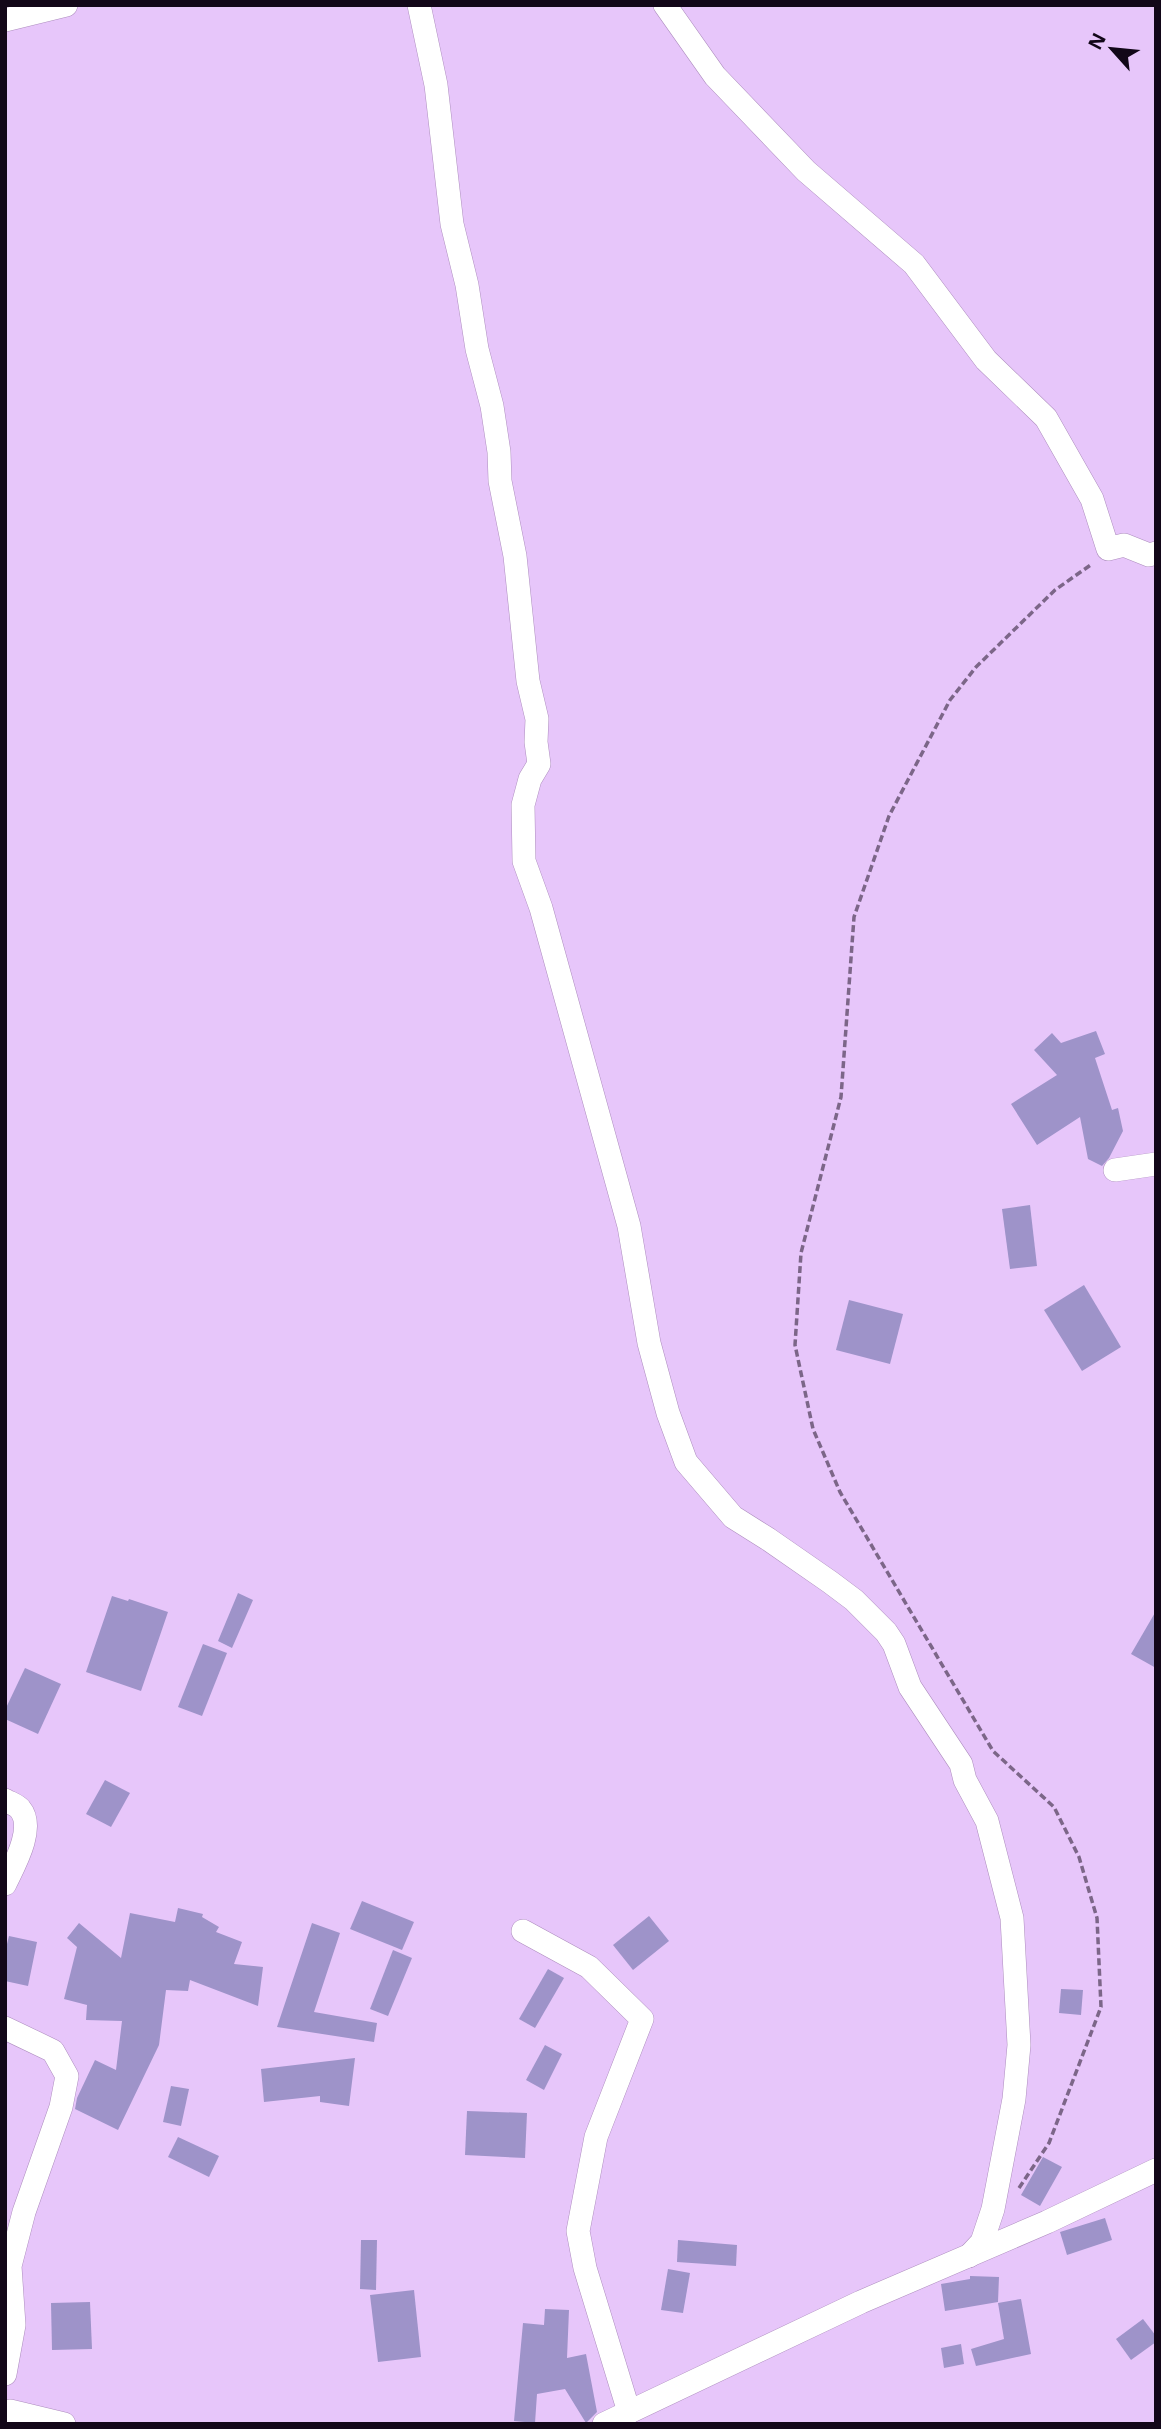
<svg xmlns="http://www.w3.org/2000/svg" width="1161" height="2429" font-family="'Noto Sans',sans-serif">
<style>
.building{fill:#9e93c9}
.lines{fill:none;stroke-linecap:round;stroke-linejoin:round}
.minor-casing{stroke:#ad8dbe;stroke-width:24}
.path{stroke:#7c6688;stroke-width:3.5;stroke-dasharray:7 3.5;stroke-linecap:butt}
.minor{stroke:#fff;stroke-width:23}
</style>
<rect width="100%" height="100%" fill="#e7c6fa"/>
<g class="building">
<polygon points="1096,1031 1105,1054 1095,1058 1112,1110 1118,1108 1123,1131 1109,1158 1102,1166 1088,1159 1080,1117 1037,1145 1011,1104 1057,1075 1034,1050 1052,1033 1061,1043"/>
<polygon points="1030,1205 1037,1266 1010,1269 1002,1209"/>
<polygon points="1084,1285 1121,1347 1082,1371 1044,1310"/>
<polygon points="849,1300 903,1314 890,1364 836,1350"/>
<polygon points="238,1593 253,1600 232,1648 218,1641"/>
<polygon points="112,1596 128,1601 129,1599 168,1612 141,1691 86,1672"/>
<polygon points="1156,1611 1156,1668 1131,1654"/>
<polygon points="203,1644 227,1653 202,1716 178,1707"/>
<polygon points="25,1668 61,1684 38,1734 5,1719 5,1710"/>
<polygon points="105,1780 130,1793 111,1827 86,1814"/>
<polygon points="362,1901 414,1922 402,1950 350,1929"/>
<polygon points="178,1908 203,1914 202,1917 219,1927 216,1932 242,1942 234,1964 263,1967 258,2006 190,1980 188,1991 166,1990 159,2045 118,2130 75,2109 77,2098 95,2060 116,2070 122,2021 86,2020 87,2005 64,1999 77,1947 67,1938 79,1923 121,1958 130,1913 175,1922"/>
<polygon points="649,1916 669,1941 633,1970 613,1945"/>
<polygon points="312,1923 340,1933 314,2012 377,2023 374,2042 277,2027"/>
<polygon points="9,1936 37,1942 28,1986 5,1981 5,1952"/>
<polygon points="393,1950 412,1958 388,2016 370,2009"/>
<polygon points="548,1969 564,1978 535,2028 519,2019"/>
<polygon points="1061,1989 1083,1990 1081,2015 1059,2013"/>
<polygon points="545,2045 562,2054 544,2090 526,2080"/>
<polygon points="355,2058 349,2106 320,2102 320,2096 264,2102 261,2069"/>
<polygon points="171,2086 189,2089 181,2126 163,2122"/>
<polygon points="467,2111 527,2113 525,2158 465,2155"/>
<polygon points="178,2137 219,2156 209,2177 168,2157"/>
<polygon points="1043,2157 1062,2167 1040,2206 1021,2195"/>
<polygon points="1105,2218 1112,2240 1067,2255 1060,2232"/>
<polygon points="361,2240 377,2240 376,2290 360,2289"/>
<polygon points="678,2240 737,2245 736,2266 677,2262"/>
<polygon points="668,2269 690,2273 683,2313 661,2310"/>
<polygon points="970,2276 999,2277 998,2302 945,2311 941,2284 970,2279"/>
<polygon points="414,2290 421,2357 378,2362 370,2295"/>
<polygon points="1021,2299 1031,2354 976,2366 971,2349 1004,2339 998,2303"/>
<polygon points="90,2302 92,2349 52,2350 51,2303"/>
<polygon points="545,2309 569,2310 567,2358 586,2354 597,2412 586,2423 565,2389 537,2394 535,2423 514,2421 523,2323 544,2325"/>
<polygon points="1143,2319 1156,2336 1156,2342 1131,2360 1116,2339"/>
<polygon points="961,2344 964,2364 944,2368 941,2348"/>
</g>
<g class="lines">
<g class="minor-casing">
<g id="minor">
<polyline points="419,5 436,85 452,224 467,285 477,349 492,406 499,452 500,481 515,556 528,681 537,719 536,742 539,764 530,779 523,805 524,861 541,908 629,1226 649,1343 668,1413 686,1462 733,1517 768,1539 830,1582 854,1600 886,1632 894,1644 910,1687 961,1764 965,1780 987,1821 1012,1918 1019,2045 1014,2099 993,2209 982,2242 969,2256"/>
<polyline points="665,5 715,76 806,171 914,264 986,360 1046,418 1092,499 1108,549 1124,545 1149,555 1156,553"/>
<polyline points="5,20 66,5"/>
<polyline points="1115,1170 1156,1164"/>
<path d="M5,1800c5,3 12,5 15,9 16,19 -7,58 -15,75"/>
<polyline points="523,1931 589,1967 642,2019 596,2137 578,2231 585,2268 629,2412"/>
<polyline points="5,2028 53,2051 67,2076 61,2107 24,2212 10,2266 14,2325 5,2374"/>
<polyline points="5,2414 10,2411 64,2424"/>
<polyline points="604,2424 861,2302 1047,2222 1156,2170"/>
</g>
</g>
<polyline class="path" points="1019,2188 1049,2143 1101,2007 1097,1918 1079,1857 1054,1807 993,1751 840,1492 813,1429 795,1345 801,1253 841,1097 854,917 889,816 950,700 976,667 1055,590 1092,564"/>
<use href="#minor" class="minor"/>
</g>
<rect width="1161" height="2429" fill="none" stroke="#120718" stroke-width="14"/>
<g transform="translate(1112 49) rotate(297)" stroke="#e7c6fa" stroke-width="5" paint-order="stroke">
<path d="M0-5L12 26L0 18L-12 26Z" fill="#120718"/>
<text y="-10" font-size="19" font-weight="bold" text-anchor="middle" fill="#120718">N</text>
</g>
</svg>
